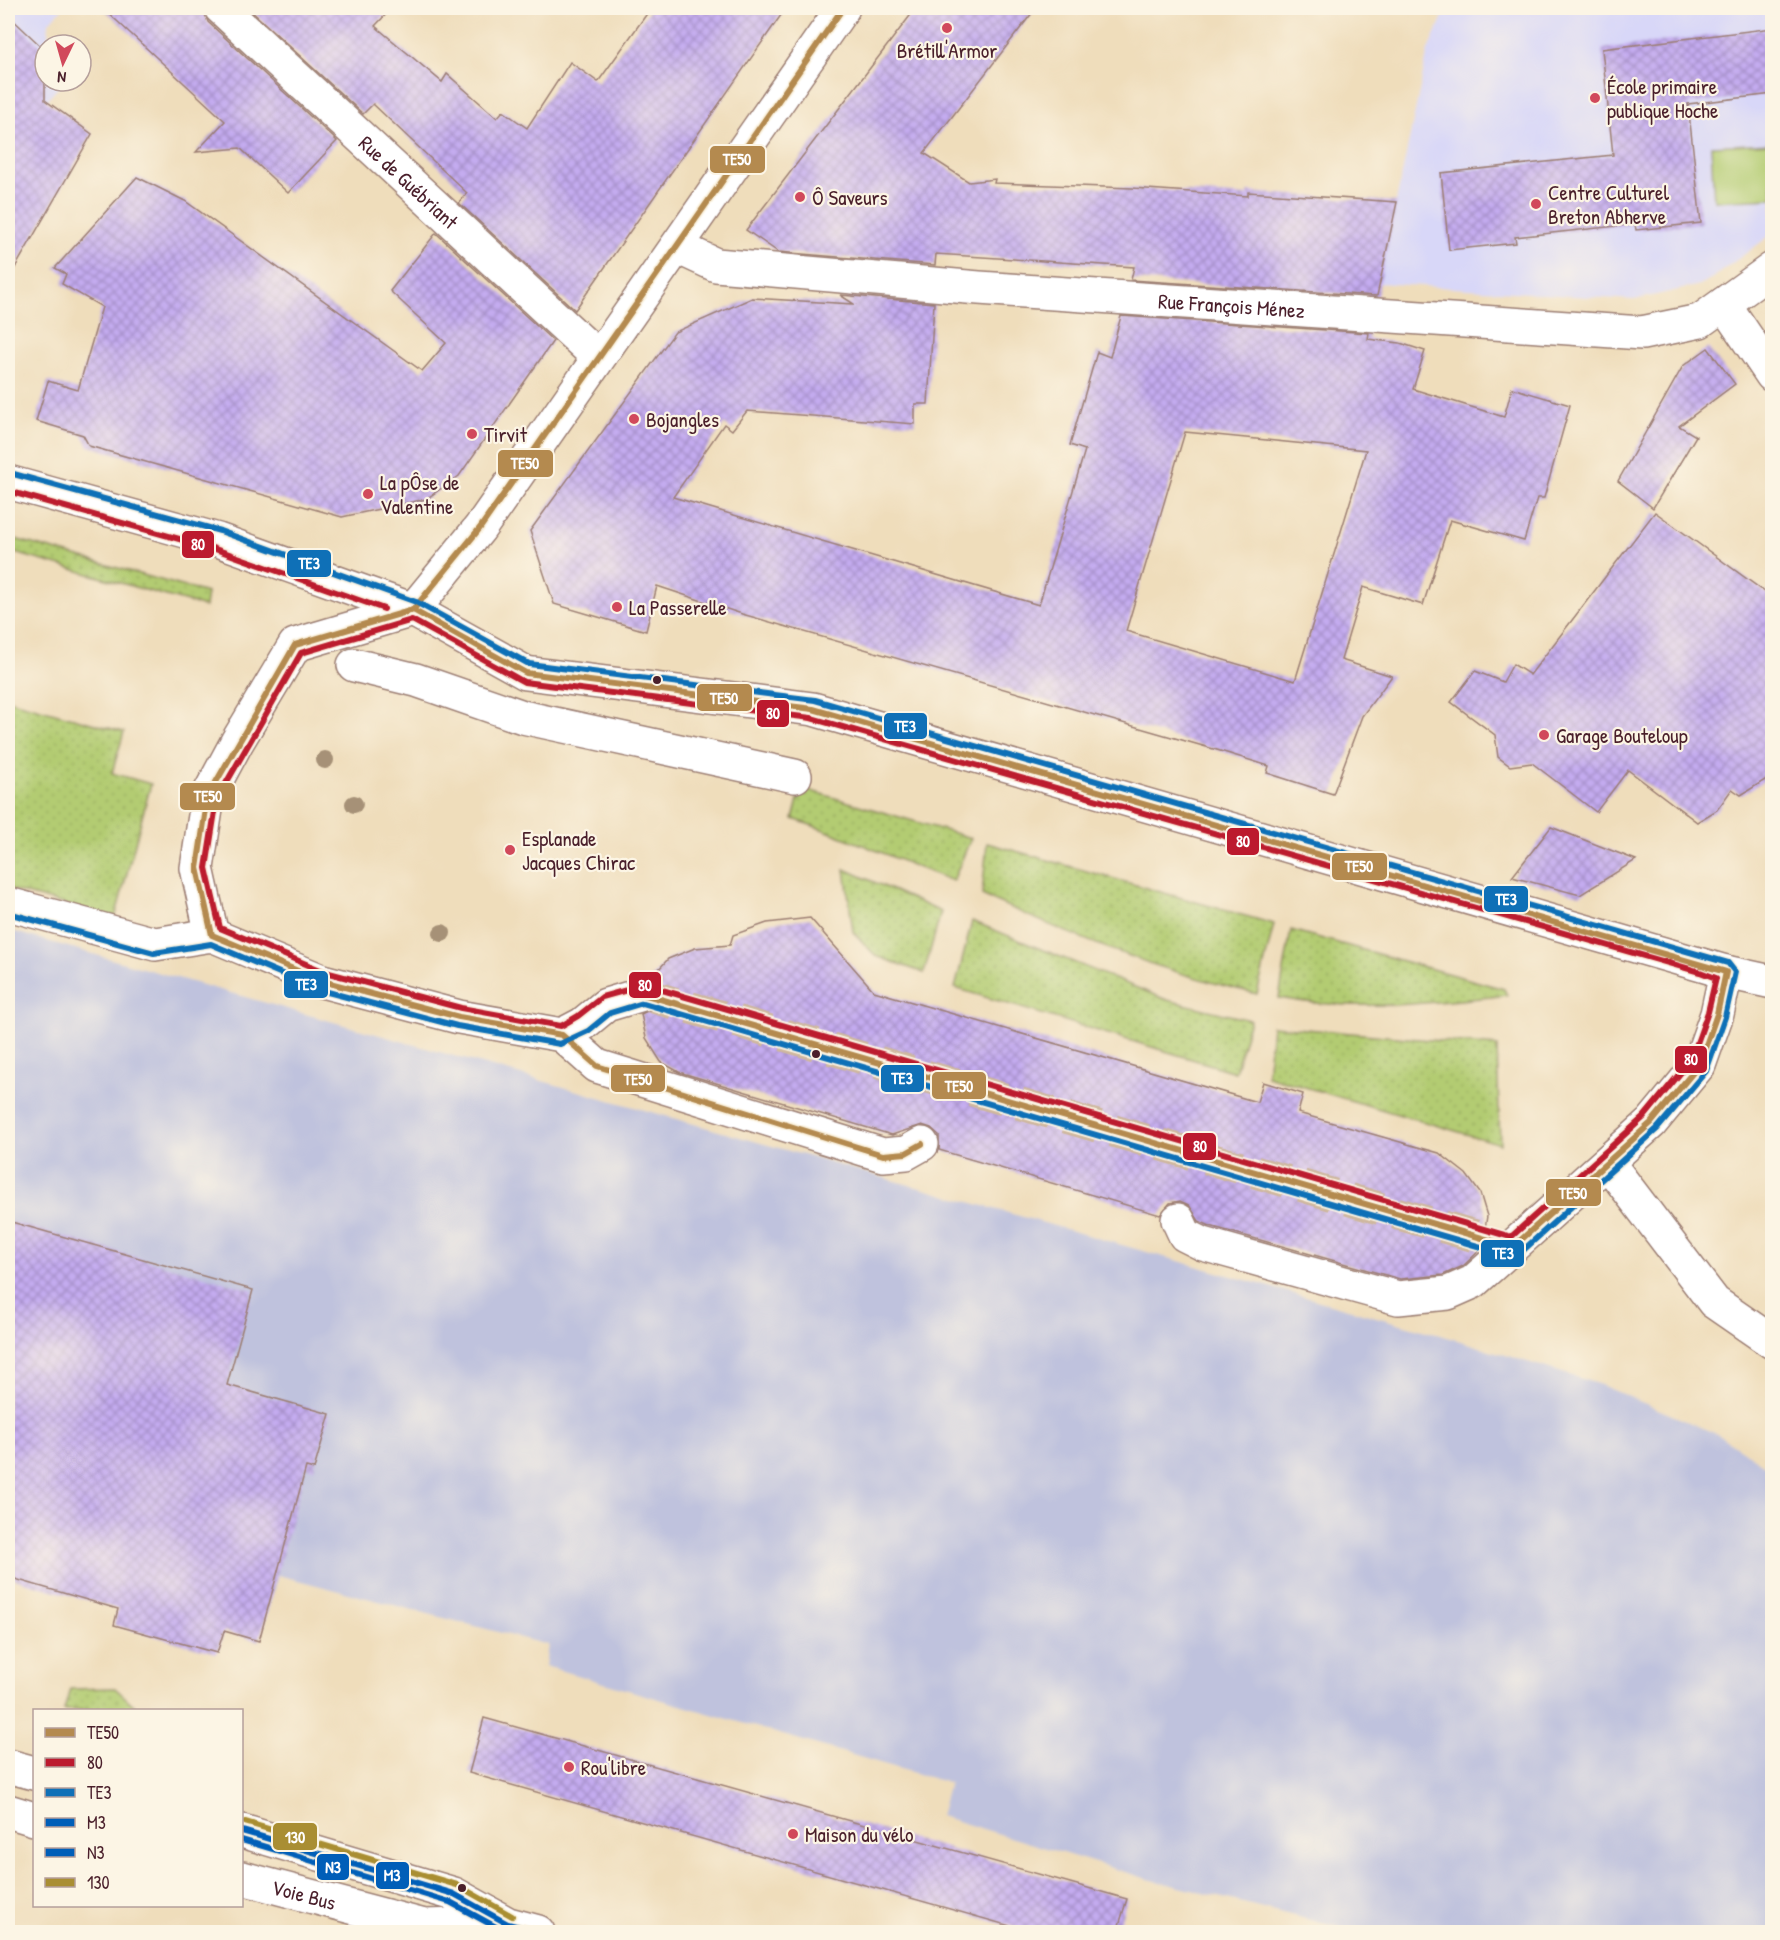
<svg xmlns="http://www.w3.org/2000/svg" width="1780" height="1940" font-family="'Patrick Hand',sans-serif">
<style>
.built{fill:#d8d7f8}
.railway{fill:#bfc2dd}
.grass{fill:url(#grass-dots);stroke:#7e764e;stroke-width:1.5}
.pitch{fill:#b3cc72;stroke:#7e764e;stroke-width:1.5}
.building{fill:url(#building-cross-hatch);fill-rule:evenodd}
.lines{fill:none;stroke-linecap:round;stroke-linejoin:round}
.minor-tunnel{stroke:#ceb79e;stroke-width:33;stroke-dasharray:33 16;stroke-linecap:butt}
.minor-casing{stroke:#9c7e73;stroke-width:36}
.minor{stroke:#fff;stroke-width:33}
.bus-1-casing{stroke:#fcf5e5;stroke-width:10}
.bus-2-casing{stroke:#fcf5e5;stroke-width:10}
.bus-3-casing{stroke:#fcf5e5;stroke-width:10}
.bus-4-casing{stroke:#fcf5e5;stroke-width:10}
.bus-5-casing{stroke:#fcf5e5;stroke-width:10}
.bus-6-casing{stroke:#fcf5e5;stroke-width:10}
.bus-1{stroke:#b48a4f;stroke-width:6}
.bus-2{stroke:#bc1a2e;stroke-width:6}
.bus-3{stroke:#0f70b7;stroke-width:6}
.bus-4{stroke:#005eb8;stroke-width:6}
.bus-5{stroke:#005eb8;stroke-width:6}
.bus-6{stroke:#a98e33;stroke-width:6}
.tree{fill:#a69177}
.poi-dot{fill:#d1495b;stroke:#fcf5e5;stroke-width:2}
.bus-dot{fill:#4a1f2b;stroke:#fcf5e5;stroke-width:2}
.labels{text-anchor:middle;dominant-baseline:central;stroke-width:4.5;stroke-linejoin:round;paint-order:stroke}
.poi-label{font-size:21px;fill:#4a1f2b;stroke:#fcf5e5;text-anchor:start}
.street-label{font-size:21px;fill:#4a1f2b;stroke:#fcf5e5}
.line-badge{stroke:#fcf5e5;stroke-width:2}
.badge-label{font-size:16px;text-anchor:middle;font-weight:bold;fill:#fff}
</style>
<defs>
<pattern id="grass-dots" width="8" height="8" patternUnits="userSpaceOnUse" patternTransform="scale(1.5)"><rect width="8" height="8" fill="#b3cc72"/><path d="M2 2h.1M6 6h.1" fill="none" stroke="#9baf63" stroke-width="1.8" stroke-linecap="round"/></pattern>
<pattern id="building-cross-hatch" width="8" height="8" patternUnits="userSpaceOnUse" patternTransform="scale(1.5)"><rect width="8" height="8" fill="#c4acf0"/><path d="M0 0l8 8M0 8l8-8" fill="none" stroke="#a18bc3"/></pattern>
</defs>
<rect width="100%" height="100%" fill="#fcf5e5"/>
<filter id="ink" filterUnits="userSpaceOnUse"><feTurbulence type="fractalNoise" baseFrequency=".0167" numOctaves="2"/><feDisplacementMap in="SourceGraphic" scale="12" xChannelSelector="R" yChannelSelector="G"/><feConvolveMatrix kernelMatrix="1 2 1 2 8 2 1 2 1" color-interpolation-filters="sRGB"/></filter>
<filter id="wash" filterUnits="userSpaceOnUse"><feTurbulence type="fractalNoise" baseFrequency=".008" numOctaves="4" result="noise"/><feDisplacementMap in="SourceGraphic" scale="24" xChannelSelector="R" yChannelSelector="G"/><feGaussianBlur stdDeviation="1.35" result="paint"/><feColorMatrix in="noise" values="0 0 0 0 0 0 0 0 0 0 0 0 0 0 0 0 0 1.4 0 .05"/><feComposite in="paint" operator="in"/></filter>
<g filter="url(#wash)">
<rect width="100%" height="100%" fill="#efddbb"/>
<g class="built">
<polygon points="8,8 63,8 49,22 47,45 45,45 45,81 64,81 46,101 8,166"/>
<polygon points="1447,8 1772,8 1772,234 1704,284 1634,300 1379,283 1428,50"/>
</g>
<polygon class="railway" points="8,930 1454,1339 1601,1385 1719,1435 1772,1470 1772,1932 1358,1932 1148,1879 940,1816 949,1783 545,1666 548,1645 278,1575 259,1641 224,1631 217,1653 114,1625 118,1609 8,1577"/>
<g class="grass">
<polygon points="8,537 207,593 205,607 8,551"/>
<polygon points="8,700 124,732 112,773 151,784 115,918 8,889"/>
<path d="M801,788l170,50 -18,43c-54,-20 -105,-44 -160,-62z"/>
<path d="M987,843l287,81 -17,70c-99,-23 -183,-57 -275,-99z"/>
<polygon points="845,869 941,912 924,973 876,956 853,932"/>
<polygon points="972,921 1167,1000 1250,1020 1235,1072 955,988"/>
<path d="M1291,930l213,59 3,6c-73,8 -154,17 -228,3z"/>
<polygon points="1272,1026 1497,1046 1500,1144 1267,1076"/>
<polygon points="115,1688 139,1710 64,1710 70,1689"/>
</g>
<polygon class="pitch" points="1772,143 1772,198 1714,201 1711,146"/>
<g id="blocks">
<g class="building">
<polygon points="103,8 203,8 208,22 337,141 288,193 240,148 196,152 225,121"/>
<polygon points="248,8 392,8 375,26 442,82 447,74 497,118 503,111 527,128 570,62 598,82 651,8 786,8 575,310 459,203 467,193 373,104 363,114"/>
<polygon points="916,8 1036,8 924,153 969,182 995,179 994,183 1132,188 1248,196 1248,192 1397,202 1377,296 1131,280 1134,267 936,254 935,265 778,252 746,230"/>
<polygon points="8,15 45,50 45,100 92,134 8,280"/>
<polygon points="1773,28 1773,94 1688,104 1701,223 1636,230 1635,224 1515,237 1516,243 1449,250 1441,173 1613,155 1602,49"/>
<polygon points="137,177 185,201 422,371 446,343 390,291 436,233 553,341 459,476 426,499 342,517 89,446 83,435 36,421 48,381 78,390 102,307 62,284 66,274 55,268"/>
<path d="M840,295l94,8 -6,101h-13v20l-168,-13 -15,19 -8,-6 -51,73 366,108 46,-155 -15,-5 27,-93 13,5 11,-41 248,17 -1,6 32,4 25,8 -12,38 91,28 8,-29 58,17 -26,93h-7l-13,43 -74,-21 -27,85 -60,-18 -22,73 51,16 -30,40 -29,78 -66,-21 2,-7 -52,-16 -475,-136 -85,-28 -11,45 -92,-27 -24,-73 145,-199 77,-34 102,6zM1185,432l181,18 -71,231 -169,-50z"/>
<polygon points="1708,348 1735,384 1679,426 1696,436 1653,508 1618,481 1683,366"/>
<polygon points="1655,512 1773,598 1773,775 1741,795 1732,789 1717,810 1697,822 1628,770 1596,812 1532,763 1510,766 1498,757 1495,735 1451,702 1475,671 1503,682 1513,664 1530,675"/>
<polygon points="1551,827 1636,860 1580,895 1512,877"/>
<polygon points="810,918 874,991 1257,1102 1263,1082 1303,1094 1298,1113 1439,1153 1466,1174 1480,1193 1487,1216 1482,1248 1463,1266 1443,1275 1400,1279 1210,1226 1199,1221 1189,1205 1180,1201 1170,1203 1160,1215 939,1150 939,1135 931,1128 922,1125 892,1135 679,1072 661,1062 646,1038 641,1014 656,1007 661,999 661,988 651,978 668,959 695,948 730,945 733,935 767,923"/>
<polygon points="8,1221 253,1290 227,1385 330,1414 314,1469 306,1467 259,1641 224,1631 217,1653 114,1625 118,1609 8,1577"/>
<polygon points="484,1718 1127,1899 1117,1932 1031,1932 469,1773"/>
</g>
</g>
</g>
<g filter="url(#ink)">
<use href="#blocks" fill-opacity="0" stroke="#9c7e73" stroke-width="1.5"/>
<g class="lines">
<polyline class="minor-tunnel" points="643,994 1485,1239"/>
<g class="minor-casing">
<g id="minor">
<path id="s1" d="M221,8l377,349"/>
<path id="s2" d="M677,247l39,18 263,23 663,45 58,-12 72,-52"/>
<polyline points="1724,304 1772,375"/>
<polyline points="8,482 218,540 413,610 526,673 813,709 1726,972 1772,982"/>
<polyline points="413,610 480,528 843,8"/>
<polyline points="354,665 416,680 523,717 795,776"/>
<polyline points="8,904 155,944 212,935 322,981 459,1017 562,1035 583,1024 606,1005 643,994"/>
<polyline points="212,935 197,868 208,796 237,742 295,645 413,610"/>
<polyline points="562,1035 597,1066 883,1155 906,1153 922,1144"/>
<polyline points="1608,1163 1714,1302 1772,1342"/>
<polyline points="1178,1220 1185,1235 1203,1244 1398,1298 1448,1293 1473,1282 1651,1123 1699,1065 1717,1014 1726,972"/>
<polyline points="8,1766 34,1773"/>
<polyline points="8,1811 34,1819"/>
<polyline points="242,1831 454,1894 508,1924 538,1932"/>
<path id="s3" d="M242,1878l182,48 82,-2"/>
</g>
</g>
<use href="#minor" class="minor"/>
<g class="bus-1-casing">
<g id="bus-1">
<polyline points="413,610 526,673 813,709 1726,972 1717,1014 1699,1065 1651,1123 1513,1247 643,994"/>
<polyline points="413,610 295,645 208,796 197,868 212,935 322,981 459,1017 562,1035 597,1066 883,1155 906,1153 922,1144"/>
<polyline points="413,610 480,528 843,8"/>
</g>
</g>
<g class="bus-2-casing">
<g id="bus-2">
<polyline points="8,491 215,549 384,609"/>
<polygon points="412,620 524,682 811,718 1700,972 1716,978 1708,1012 1691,1060 1644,1117 1511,1237 645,985 602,997 578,1016 561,1026 461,1008 325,972 220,928 206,868 217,799 301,653"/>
</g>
</g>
<g class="bus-3-casing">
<polyline id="bus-3" points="8,913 154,953 211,944 320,990 457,1026 560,1044 588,1031 610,1013 643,1003 1512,1256 1519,1254 1657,1129 1706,1071 1725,1017 1735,972 1728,963 815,700 529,664 416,602 220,531 10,473"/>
</g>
<g class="bus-4-casing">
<polyline id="bus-4" points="242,1831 454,1894 508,1924 538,1932"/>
</g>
<g class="bus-5-casing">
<polyline id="bus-5" points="242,1840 450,1902 505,1932"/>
</g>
<g class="bus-6-casing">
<polyline id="bus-6" points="245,1822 457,1885 512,1916"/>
</g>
<use href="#bus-1" class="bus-1"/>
<use href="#bus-2" class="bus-2"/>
<use href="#bus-3" class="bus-3"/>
<use href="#bus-4" class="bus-4"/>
<use href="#bus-5" class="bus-5"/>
<use href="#bus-6" class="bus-6"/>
</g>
<g class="tree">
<circle cx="325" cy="760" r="9"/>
<circle cx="354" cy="804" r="9"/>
<circle cx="442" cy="933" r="9"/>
</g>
</g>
<g class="poi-dot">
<circle cx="947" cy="28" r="6"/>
<circle cx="1595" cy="98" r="6"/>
<circle cx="800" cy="197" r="6"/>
<circle cx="1536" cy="204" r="6"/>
<circle cx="634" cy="419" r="6"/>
<circle cx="472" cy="434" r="6"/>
<circle cx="368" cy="494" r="6"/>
<circle cx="617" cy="607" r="6"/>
<circle cx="1544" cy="735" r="6"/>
<circle cx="510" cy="850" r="6"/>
<circle cx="569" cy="1767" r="6"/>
<circle cx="793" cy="1834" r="6"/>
</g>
<g class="bus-dot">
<circle cx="657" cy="680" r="5"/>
<circle cx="816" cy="1054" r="5"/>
<circle cx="462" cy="1888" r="5"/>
</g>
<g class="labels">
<g class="poi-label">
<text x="947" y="50" text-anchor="middle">Brétill'Armor</text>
<text x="1607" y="86">École primaire<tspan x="1607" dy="24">publique Hoche</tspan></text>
<text x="1548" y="192">Centre Culturel<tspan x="1548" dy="24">Breton Abherve</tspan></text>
<text x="812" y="197">Ô Saveurs</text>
<text x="646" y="419">Bojangles</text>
<text x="484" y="434">Tirvit</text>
<text x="380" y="482">La pÔse de<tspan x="380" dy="24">Valentine</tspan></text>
<text x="629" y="607">La Passerelle</text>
<text x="1556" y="735">Garage Bouteloup</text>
<text x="522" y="838">Esplanade<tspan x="522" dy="24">Jacques Chirac</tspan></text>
<text x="581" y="1767">Rou'libre</text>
<text x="805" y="1834">Maison du vélo</text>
</g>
<g class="street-label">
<text stroke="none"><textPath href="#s1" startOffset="256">Rue de Guébriant</textPath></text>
<text stroke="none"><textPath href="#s2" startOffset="560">Rue François Ménez</textPath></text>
<text stroke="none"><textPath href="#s3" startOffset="64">Voie Bus</textPath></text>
</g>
</g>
<g class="line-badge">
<rect x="709" y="145" width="57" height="29" rx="6" fill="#b48a4f"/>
<rect x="497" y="449" width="57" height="29" rx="6" fill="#b48a4f"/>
<rect x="181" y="530" width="34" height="29" rx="6" fill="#bc1a2e"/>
<rect x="286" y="549" width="46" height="29" rx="6" fill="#0f70b7"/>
<rect x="696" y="683" width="57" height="29" rx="6" fill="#b48a4f"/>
<rect x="756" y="699" width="34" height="29" rx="6" fill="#bc1a2e"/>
<rect x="883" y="712" width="45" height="28" rx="6" fill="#0f70b7"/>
<rect x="179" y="782" width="57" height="29" rx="6" fill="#b48a4f"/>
<rect x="1226" y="827" width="34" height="29" rx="6" fill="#bc1a2e"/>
<rect x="1331" y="852" width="57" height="29" rx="6" fill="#b48a4f"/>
<rect x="1483" y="885" width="46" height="28" rx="6" fill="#0f70b7"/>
<rect x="283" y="970" width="46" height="29" rx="6" fill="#0f70b7"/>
<rect x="628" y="971" width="34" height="28" rx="6" fill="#bc1a2e"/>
<rect x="1674" y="1045" width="34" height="29" rx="6" fill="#bc1a2e"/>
<rect x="880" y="1064" width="45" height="29" rx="6" fill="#0f70b7"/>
<rect x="610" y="1064" width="56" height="29" rx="6" fill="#b48a4f"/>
<rect x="931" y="1071" width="56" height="29" rx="6" fill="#b48a4f"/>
<rect x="1182" y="1132" width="35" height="29" rx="6" fill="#bc1a2e"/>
<rect x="1545" y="1178" width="57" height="29" rx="6" fill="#b48a4f"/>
<rect x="1480" y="1239" width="45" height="29" rx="6" fill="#0f70b7"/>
<rect x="272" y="1822" width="46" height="29" rx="6" fill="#a98e33"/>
<rect x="316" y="1853" width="34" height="28" rx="6" fill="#005eb8"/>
<rect x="375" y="1861" width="35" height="29" rx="6" fill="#005eb8"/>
</g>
<g class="badge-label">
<text x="737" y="165">TE50</text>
<text x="525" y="469">TE50</text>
<text x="198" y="550">80</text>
<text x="309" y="569">TE3</text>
<text x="724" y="704">TE50</text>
<text x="773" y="719">80</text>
<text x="905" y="732">TE3</text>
<text x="208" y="802">TE50</text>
<text x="1243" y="847">80</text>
<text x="1359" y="872">TE50</text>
<text x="1506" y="905">TE3</text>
<text x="306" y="990">TE3</text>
<text x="645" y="991">80</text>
<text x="1691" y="1065">80</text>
<text x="902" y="1084">TE3</text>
<text x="638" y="1085">TE50</text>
<text x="959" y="1092">TE50</text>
<text x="1200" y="1152">80</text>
<text x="1573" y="1199">TE50</text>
<text x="1503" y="1259">TE3</text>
<text x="295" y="1843">130</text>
<text x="333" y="1873">N3</text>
<text x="392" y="1881">M3</text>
</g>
<rect width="1780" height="1940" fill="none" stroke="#fcf5e5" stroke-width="30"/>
<rect x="33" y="1709" width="210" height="198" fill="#fcf5e5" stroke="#b59f9b" stroke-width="1.5"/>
<rect x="45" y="1728" width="30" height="9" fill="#b48a4f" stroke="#b59f9b" stroke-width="1.5"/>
<text x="87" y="1739" font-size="18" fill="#4a1f2b">TE50</text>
<rect x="45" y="1758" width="30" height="9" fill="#bc1a2e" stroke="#b59f9b" stroke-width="1.5"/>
<text x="87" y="1769" font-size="18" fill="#4a1f2b">80</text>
<rect x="45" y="1788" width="30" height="9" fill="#0f70b7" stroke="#b59f9b" stroke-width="1.5"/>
<text x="87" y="1799" font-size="18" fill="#4a1f2b">TE3</text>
<rect x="45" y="1818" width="30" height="9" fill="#005eb8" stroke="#b59f9b" stroke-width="1.5"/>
<text x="87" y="1829" font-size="18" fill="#4a1f2b">M3</text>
<rect x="45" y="1848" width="30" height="9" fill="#005eb8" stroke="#b59f9b" stroke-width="1.5"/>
<text x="87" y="1859" font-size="18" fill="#4a1f2b">N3</text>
<rect x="45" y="1878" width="30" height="9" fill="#a98e33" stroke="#b59f9b" stroke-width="1.5"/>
<text x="87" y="1889" font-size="18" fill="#4a1f2b">130</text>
<g transform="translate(63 63) rotate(185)"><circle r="28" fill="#fcf5e5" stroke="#b59f9b" stroke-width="1.5"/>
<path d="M0-4.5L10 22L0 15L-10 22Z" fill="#d1495b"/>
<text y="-9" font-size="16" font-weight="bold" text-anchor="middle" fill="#4a1f2b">N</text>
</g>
</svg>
